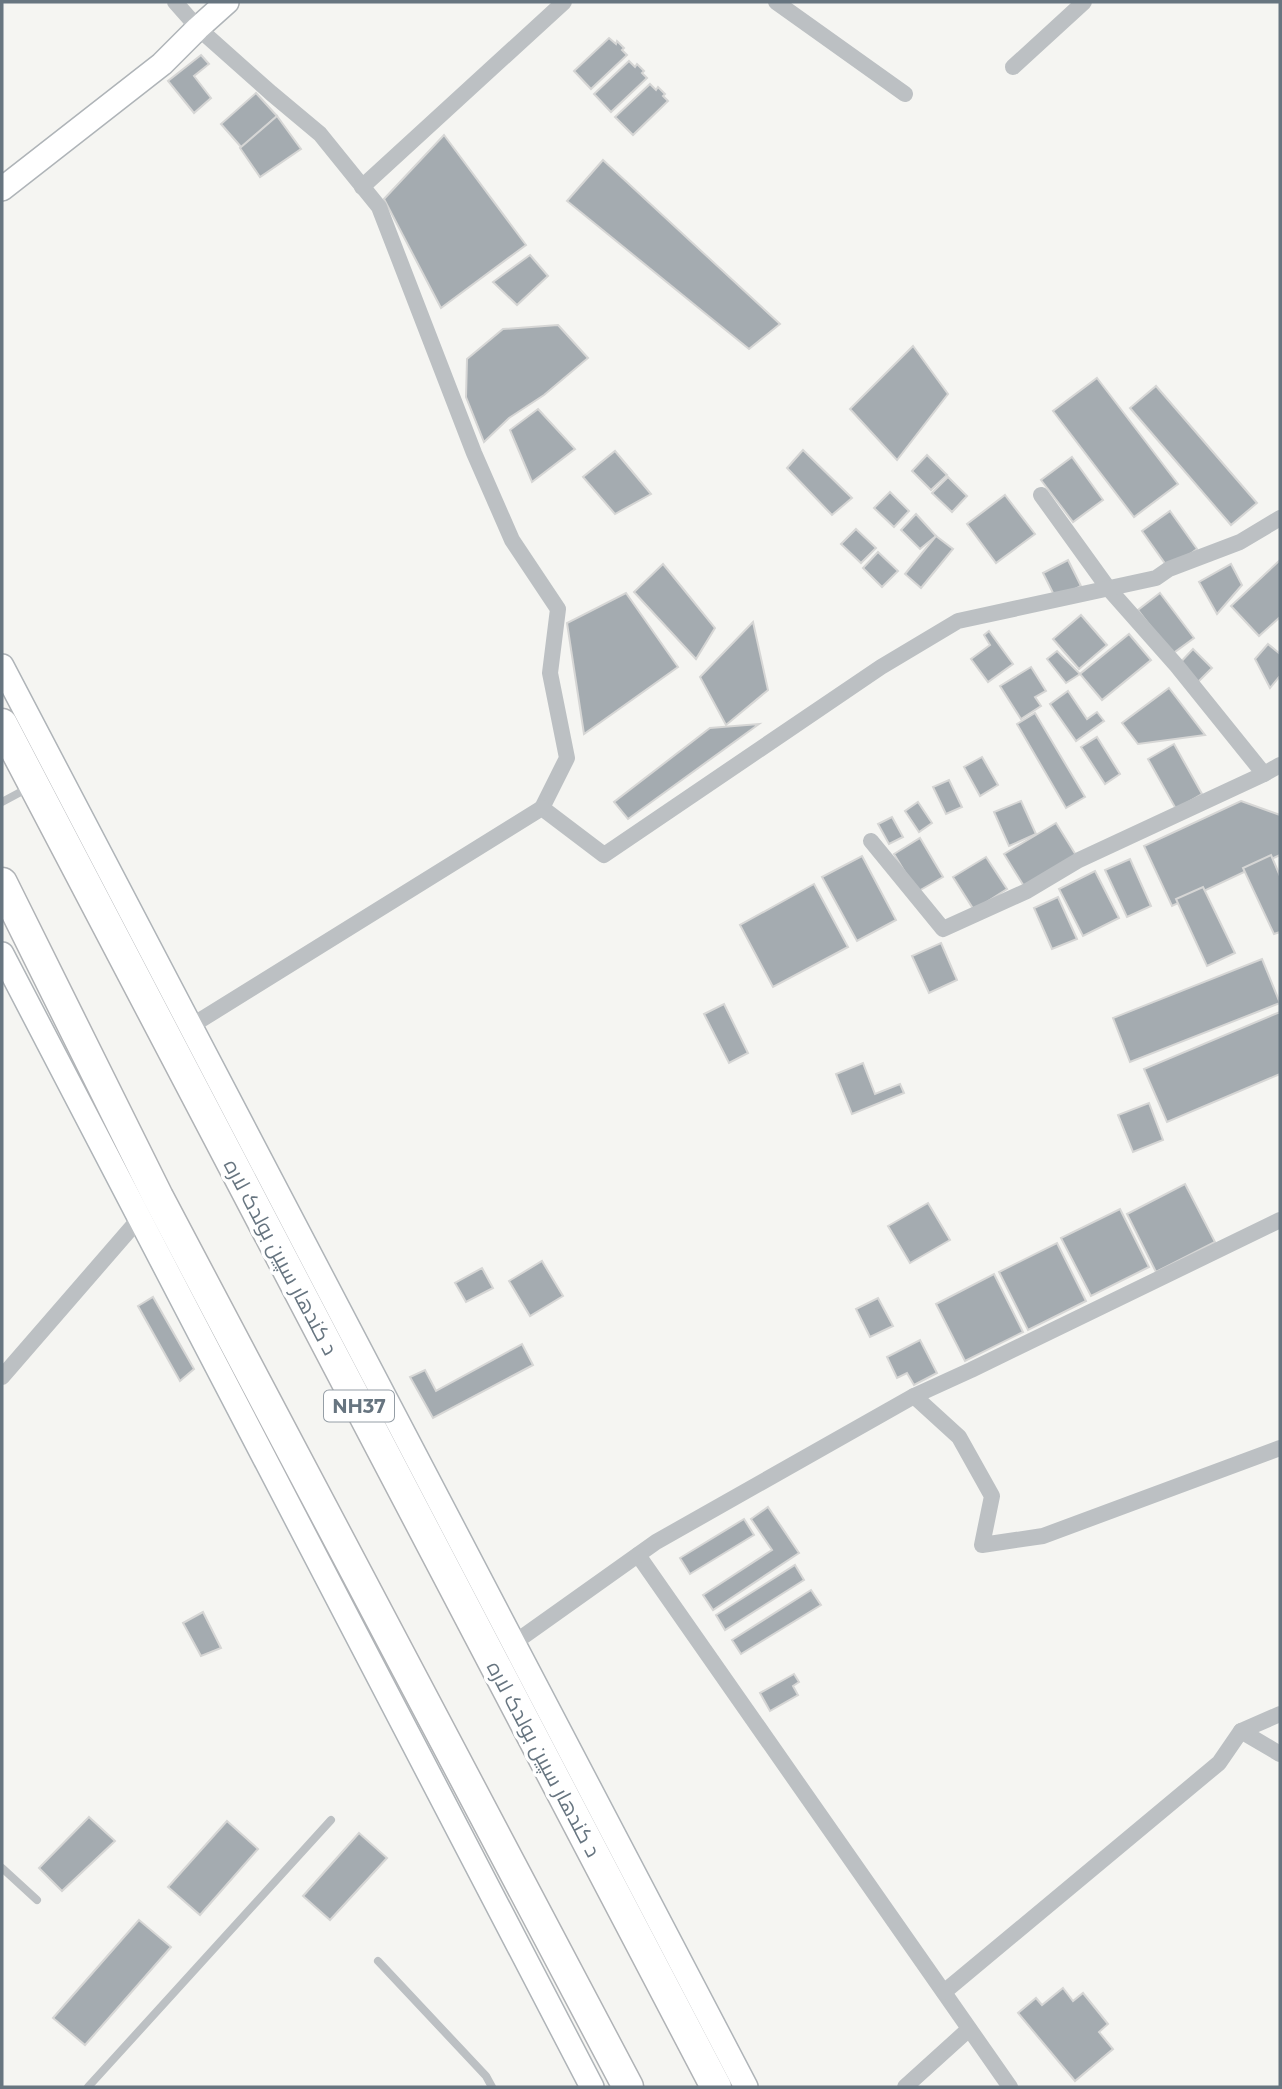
<svg xmlns="http://www.w3.org/2000/svg" width="1282" height="2089" font-family="Montserrat,Cairo,sans-serif">
<style>
.building{fill:#a4abb0;stroke:#d6d6d5;stroke-width:2}
.lines{fill:none;stroke-linecap:round;stroke-linejoin:round}
.secondary-casing{stroke:#afb4b8;stroke-width:26}
.highway-casing{stroke:#b0b3b6;stroke-width:33}
.lane{stroke:#bcc0c3;stroke-width:8}
.street{stroke:#bcc0c3;stroke-width:16}
.secondary{stroke:#fff;stroke-width:23}
.highway{stroke:#fff;stroke-width:30}
.labels{text-anchor:middle;dominant-baseline:central;stroke-width:7;stroke-linejoin:round;paint-order:stroke}
.shield{fill:#fff;stroke:#959ea6;stroke-width:2}
.shield-label{font-size:19px;font-weight:bold;fill:#677580}
.street-label{font-size:21px;fill:#677580;stroke:#fff}
</style>
<rect width="100%" height="100%" fill="#f5f5f2"/>
<g class="building">
<polygon points="609,38 616,44 617,41 624,48 622,50 627,55 591,89 574,71"/>
<polygon points="201,55 209,64 194,76 211,98 194,113 168,81"/>
<polygon points="629,61 635,67 637,64 644,71 642,73 647,78 611,112 594,94"/>
<polygon points="650,84 656,90 658,87 665,94 663,96 668,101 633,135 615,117"/>
<polygon points="256,93 277,116 242,148 221,124"/>
<polygon points="277,116 301,149 260,177 240,148"/>
<polygon points="444,135 526,245 441,308 384,199"/>
<polygon points="603,160 780,324 749,349 567,201"/>
<polygon points="530,255 548,276 517,305 493,282"/>
<polygon points="558,325 588,358 544,395 509,418 484,442 466,397 467,359 503,329"/>
<polygon points="913,346 948,394 897,460 850,409"/>
<polygon points="1097,378 1178,484 1134,517 1053,411"/>
<polygon points="1156,386 1257,503 1231,525 1130,408"/>
<polygon points="538,409 575,449 532,482 510,430"/>
<polygon points="803,450 852,498 832,515 787,468"/>
<polygon points="615,451 651,494 615,514 583,477"/>
<polygon points="927,455 947,475 931,490 912,471"/>
<polygon points="1072,457 1103,500 1073,522 1041,480"/>
<polygon points="948,477 967,496 952,512 932,493"/>
<polygon points="890,492 909,511 894,527 874,508"/>
<polygon points="1005,495 1035,534 996,563 967,524"/>
<polygon points="1170,511 1197,549 1169,569 1142,531"/>
<polygon points="916,514 936,536 920,549 901,530"/>
<polygon points="856,529 876,548 861,563 841,544"/>
<polygon points="936,536 953,549 921,588 905,574"/>
<polygon points="878,552 898,571 882,587 863,568"/>
<polygon points="1068,560 1081,586 1056,599 1043,573"/>
<polygon points="1280,560 1280,617 1259,636 1231,606"/>
<polygon points="663,564 715,628 696,659 634,592"/>
<polygon points="1231,564 1242,585 1217,614 1199,582"/>
<polygon points="626,593 678,667 584,734 567,623"/>
<polygon points="1160,593 1194,638 1172,654 1138,610"/>
<polygon points="1081,615 1107,645 1079,669 1053,639"/>
<polygon points="753,622 768,690 726,725 700,677"/>
<polygon points="989,631 1013,664 988,682 971,659 990,645 984,635"/>
<polygon points="1129,634 1151,660 1102,700 1080,674"/>
<polygon points="1268,644 1280,654 1280,676 1270,688 1255,659"/>
<polygon points="1193,649 1212,668 1195,685 1177,666"/>
<polygon points="1057,651 1080,674 1066,683 1047,659"/>
<polygon points="1031,667 1046,691 1035,697 1041,706 1021,719 1000,686"/>
<polygon points="1169,688 1205,735 1138,744 1122,723"/>
<polygon points="1068,691 1087,719 1097,712 1104,721 1076,741 1050,704"/>
<polygon points="1035,713 1085,797 1066,808 1017,724"/>
<polygon points="759,724 628,819 614,802 710,728"/>
<polygon points="1097,737 1120,774 1105,784 1081,747"/>
<polygon points="1174,744 1202,794 1176,809 1148,759"/>
<polygon points="982,757 998,785 980,796 964,767"/>
<polygon points="949,780 962,807 946,814 933,787"/>
<polygon points="1021,801 1036,834 1009,846 994,812"/>
<polygon points="1241,801 1280,815 1280,855 1172,906 1144,846"/>
<polygon points="918,802 932,823 919,832 905,811"/>
<polygon points="892,817 903,837 889,844 878,824"/>
<polygon points="1056,823 1079,860 1027,891 1004,854"/>
<polygon points="920,838 943,877 917,892 894,854"/>
<polygon points="1271,855 1280,876 1280,932 1274,934 1243,868"/>
<polygon points="862,856 896,920 857,941 822,877"/>
<polygon points="986,857 1007,889 974,910 953,877"/>
<polygon points="1130,859 1151,906 1127,917 1105,870"/>
<polygon points="1095,871 1119,918 1083,936 1059,889"/>
<polygon points="814,884 848,947 773,987 740,925"/>
<polygon points="1203,887 1235,953 1207,966 1176,899"/>
<polygon points="1058,897 1077,939 1052,949 1034,908"/>
<polygon points="941,943 957,980 929,993 912,956"/>
<polygon points="1262,959 1280,1003 1130,1062 1113,1018"/>
<polygon points="724,1004 748,1053 729,1063 704,1014"/>
<polygon points="1280,1012 1280,1074 1167,1122 1144,1069"/>
<polygon points="863,1063 875,1094 900,1084 904,1093 852,1114 836,1074"/>
<polygon points="1149,1103 1163,1140 1133,1152 1118,1115"/>
<polygon points="1185,1184 1215,1242 1156,1272 1127,1214"/>
<polygon points="928,1203 950,1240 910,1263 888,1226"/>
<polygon points="1120,1209 1149,1267 1091,1296 1061,1238"/>
<polygon points="1057,1243 1086,1301 1028,1330 999,1272"/>
<polygon points="542,1261 563,1296 530,1316 509,1281"/>
<polygon points="482,1268 493,1288 466,1302 455,1283"/>
<polygon points="994,1274 1023,1332 965,1361 936,1304"/>
<polygon points="153,1297 194,1369 180,1381 138,1306"/>
<polygon points="878,1298 893,1326 870,1337 856,1309"/>
<polygon points="920,1340 937,1373 914,1385 907,1373 897,1378 887,1357"/>
<polygon points="522,1344 533,1365 433,1418 410,1377 425,1370 436,1391"/>
<polygon points="768,1507 799,1553 713,1610 703,1595 772,1550 751,1519"/>
<polygon points="744,1519 754,1535 690,1574 680,1558"/>
<polygon points="795,1565 804,1580 725,1630 716,1615"/>
<polygon points="811,1590 821,1605 741,1654 732,1640"/>
<polygon points="203,1612 221,1648 201,1656 183,1623"/>
<polygon points="794,1674 799,1682 793,1686 798,1695 770,1711 760,1693"/>
<polygon points="89,1817 115,1841 62,1891 39,1868"/>
<polygon points="227,1821 258,1849 200,1915 168,1887"/>
<polygon points="359,1833 387,1858 330,1920 303,1896"/>
<polygon points="139,1920 171,1947 85,2045 53,2018"/>
<polygon points="1063,1988 1073,2001 1083,1993 1108,2024 1099,2032 1113,2049 1075,2081 1018,2013 1036,1998 1042,2005"/>
</g>
<g class="lines">
<g class="secondary-casing">
<g id="secondary">
<polyline points="2,189 162,64 198,28 227,2"/>
<polyline points="2,666 746,2087"/>
<polyline points="2,954 592,2087"/>
</g>
</g>
<g class="highway-casing">
<g id="highway">
<polyline points="2,724 716,2087"/>
<polyline points="2,883 158,1197 628,2087"/>
</g>
</g>
<g class="lane">
<polyline points="2,802 30,787"/>
<polyline points="2,1868 37,1900"/>
<polyline points="378,1961 486,2076 492,2087"/>
<polyline points="88,2087 331,1820"/>
</g>
<g class="street">
<polyline points="175,2 198,28 271,93 320,134 379,207 474,453 512,540 558,609 550,673 567,758 542,808"/>
<polyline points="776,2 905,94"/>
<polyline points="1013,67 1084,2"/>
<polyline points="362,187 564,2"/>
<polyline points="1264,774 1280,765"/>
<polyline points="871,841 943,929 1027,891 1079,860 1264,774 1177,666 1108,588 1041,495"/>
<polyline points="191,1026 542,808 604,855 881,667 958,621 1156,578 1169,569 1240,542 1280,518"/>
<polyline points="2,1377 139,1219"/>
<polyline points="914,1396 959,1437 992,1496 982,1545 1043,1536 1280,1448"/>
<polyline points="638,1555 1010,2087"/>
<polyline points="514,1643 656,1542 914,1396 971,1370 1280,1220"/>
<polyline points="1241,1731 1280,1754"/>
<polyline points="944,1992 1219,1763 1241,1731 1280,1714"/>
<polyline points="905,2087 969,2029"/>
</g>
<use href="#secondary" class="secondary"/>
<use href="#highway" class="highway"/>
</g>
<g class="labels">
<rect class="shield" x="324" y="1390.5" width="70" height="31" rx="5"/>
<g class="shield-label">
<text x="359" y="1406">NH37</text>
</g>
<g class="street-label">
<text transform="translate(281 1257) rotate(62)">د کندهار سپین بولدک لاره</text>
<text transform="translate(544 1759) rotate(62)">د کندهار سپین بولدک لاره</text>
</g>
</g>
<rect width="1282" height="2089" fill="none" stroke="#677580" stroke-width="7"/>
</svg>
